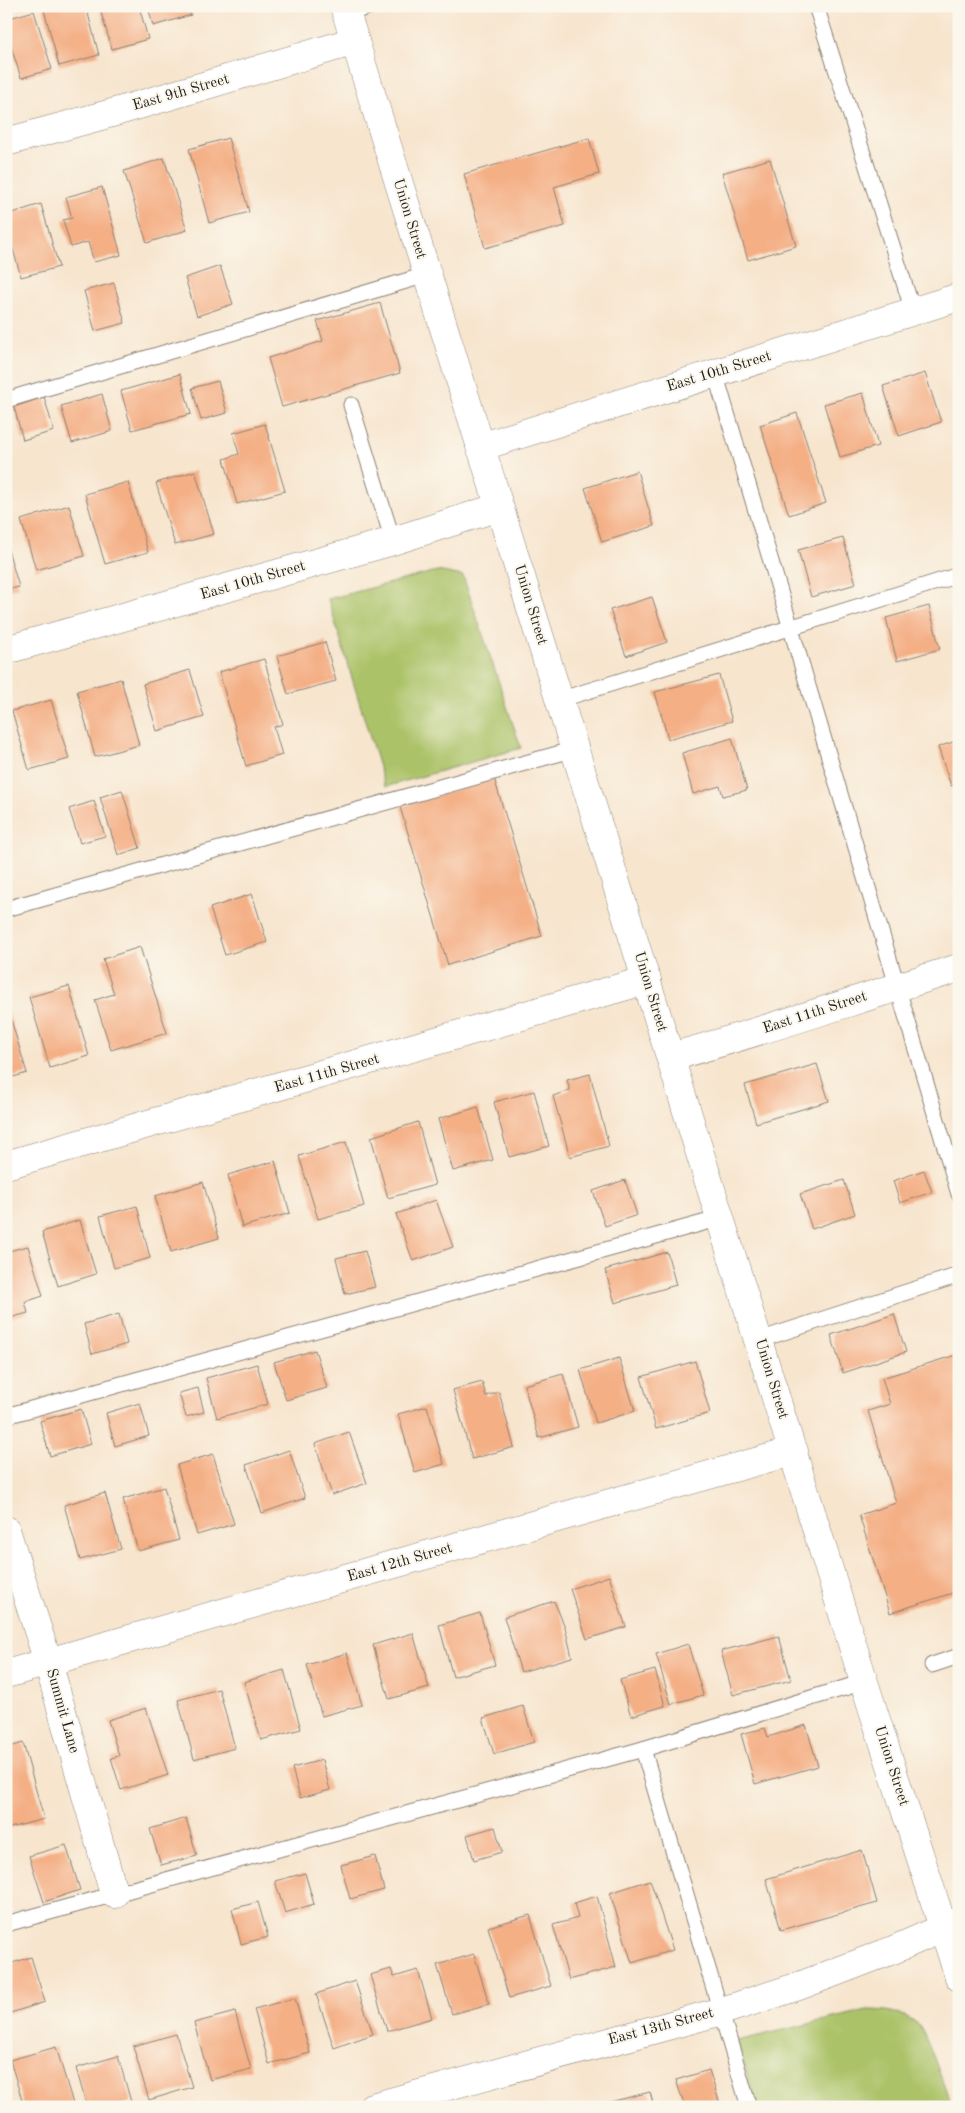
<svg xmlns="http://www.w3.org/2000/svg" width="965" height="2113" font-family="'Old Standard TT',serif">
<style>
.green{fill:#abc267;stroke:#646f42}
.building{fill:#f4af85}
.lines{fill:none;stroke-linecap:round;stroke-linejoin:round}
.service-casing{stroke:#8a8075;stroke-width:17}
.minor-casing{stroke:#8a8075;stroke-width:29}
.tertiary-casing{stroke:#8a8075;stroke-width:29}
.secondary-casing{stroke:#8a8075;stroke-width:29}
.service{stroke:#fff;stroke-width:15}
.minor{stroke:#fff;stroke-width:28}
.tertiary{stroke:#fff;stroke-width:28}
.secondary{stroke:#fff;stroke-width:28}
.labels{text-anchor:middle;dominant-baseline:central;stroke-width:4;stroke-linejoin:round;paint-order:stroke}
.street-label{font-size:15px;fill:#1c1c1c;stroke:#fbf7ec}
</style>
<rect width="100%" height="100%" fill="#fbf7ec"/>
<filter id="ink" filterUnits="userSpaceOnUse"><feTurbulence type="fractalNoise" baseFrequency=".02" numOctaves="2"/><feDisplacementMap in="SourceGraphic" scale="10" xChannelSelector="R" yChannelSelector="G"/><feConvolveMatrix kernelMatrix="1 2 1 2 8 2 1 2 1" color-interpolation-filters="sRGB"/></filter>
<filter id="wash" filterUnits="userSpaceOnUse"><feTurbulence type="fractalNoise" baseFrequency=".0096" numOctaves="4" result="noise"/><feDisplacementMap in="SourceGraphic" scale="20" xChannelSelector="R" yChannelSelector="G"/><feGaussianBlur stdDeviation="1.12" result="paint"/><feColorMatrix in="noise" values="0 0 0 0 0 0 0 0 0 0 0 0 0 0 0 0 0 1.4 0 .05"/><feComposite in="paint" operator="in"/></filter>
<g filter="url(#wash)">
<rect width="100%" height="100%" fill="#f7e5ce"/>
<g class="green">
<polygon points="437,571 463,576 521,748 385,787 328,599"/>
<path d="M867,2010c18,0 36,2 51,14 8,7 28,69 34,83h-195l-20,-66z"/>
</g>
<g id="blocks">
<g class="building">
<polygon points="43,6 86,6 99,55 59,66"/>
<polygon points="99,6 139,6 148,39 112,49"/>
<polygon points="148,6 189,6 191,15 153,26"/>
<polygon points="34,11 52,69 21,78 6,31 6,19"/>
<polygon points="228,138 249,212 209,223 189,149"/>
<polygon points="589,138 599,174 554,187 565,226 485,248 464,174"/>
<polygon points="164,158 187,230 147,243 124,171"/>
<polygon points="770,159 796,246 748,260 722,173"/>
<polygon points="102,187 121,255 94,262 88,242 71,247 63,220 72,218 66,197"/>
<polygon points="41,204 59,267 21,277 6,225 6,215"/>
<polygon points="220,266 233,304 197,316 185,278"/>
<polygon points="114,283 125,323 95,331 84,291"/>
<polygon points="380,303 400,373 282,407 268,358 323,341 317,321"/>
<polygon points="925,373 941,422 899,436 883,386"/>
<polygon points="180,374 191,414 132,430 121,391"/>
<polygon points="218,381 227,413 201,420 192,388"/>
<polygon points="863,393 878,446 840,457 824,404"/>
<polygon points="102,394 112,431 72,443 61,406"/>
<polygon points="44,397 54,431 23,440 14,407"/>
<polygon points="797,413 826,503 789,515 760,425"/>
<polygon points="265,424 285,491 237,504 224,459 239,454 233,433"/>
<polygon points="195,471 214,534 175,545 156,483"/>
<polygon points="637,471 654,526 602,542 585,488"/>
<polygon points="128,482 148,552 105,564 85,494"/>
<polygon points="69,505 84,556 36,570 21,520"/>
<polygon points="843,538 856,584 811,597 798,550"/>
<polygon points="6,543 19,587 6,590"/>
<polygon points="652,597 667,642 626,656 610,610"/>
<polygon points="929,606 940,649 897,661 886,618"/>
<polygon points="325,642 336,681 288,694 277,656"/>
<polygon points="264,659 283,724 274,727 282,755 246,766 219,672"/>
<polygon points="190,670 204,717 157,731 143,684"/>
<polygon points="719,675 732,721 668,739 655,692"/>
<polygon points="121,679 139,745 95,757 77,691"/>
<polygon points="51,700 69,759 29,770 12,711"/>
<polygon points="732,738 747,790 723,796 720,786 693,794 682,753"/>
<polygon points="959,740 959,783 951,786 938,747"/>
<polygon points="494,778 542,936 448,965 400,807"/>
<polygon points="122,790 140,848 118,855 100,797"/>
<polygon points="94,801 105,836 80,843 69,809"/>
<polygon points="252,894 267,942 225,955 210,908"/>
<polygon points="140,947 167,1033 111,1050 95,1000 114,994 103,959"/>
<polygon points="69,986 89,1056 50,1068 29,997"/>
<polygon points="6,1003 27,1073 6,1079"/>
<polygon points="817,1064 829,1101 756,1123 745,1085"/>
<polygon points="590,1074 609,1146 570,1157 553,1096 570,1090 567,1080"/>
<polygon points="534,1091 549,1146 509,1157 494,1102"/>
<polygon points="478,1107 493,1160 453,1171 438,1119"/>
<polygon points="418,1122 435,1185 388,1198 371,1137"/>
<polygon points="346,1142 364,1206 318,1219 299,1156"/>
<polygon points="275,1161 290,1213 242,1227 228,1175"/>
<polygon points="924,1170 932,1192 900,1203 893,1181"/>
<polygon points="625,1180 637,1215 605,1226 593,1191"/>
<polygon points="844,1180 855,1214 812,1229 800,1194"/>
<polygon points="203,1182 219,1238 171,1252 155,1196"/>
<polygon points="436,1200 453,1247 413,1261 396,1214"/>
<polygon points="137,1206 150,1258 114,1268 100,1216"/>
<polygon points="80,1220 96,1274 58,1286 42,1232"/>
<polygon points="6,1245 9,1251 28,1246 43,1296 25,1302 28,1313 6,1319"/>
<polygon points="365,1251 375,1287 345,1294 336,1258"/>
<polygon points="667,1252 676,1285 615,1303 605,1270"/>
<polygon points="119,1314 127,1344 92,1354 84,1324"/>
<polygon points="894,1314 906,1352 843,1373 831,1335"/>
<polygon points="315,1350 327,1388 286,1400 274,1362"/>
<polygon points="959,1354 959,1591 890,1613 859,1515 896,1503 868,1411 890,1404 882,1378"/>
<polygon points="619,1358 635,1411 596,1423 580,1370"/>
<polygon points="695,1361 710,1413 656,1429 641,1377"/>
<polygon points="257,1364 268,1404 217,1418 206,1378"/>
<polygon points="563,1374 578,1427 539,1438 524,1385"/>
<polygon points="482,1382 486,1396 499,1392 514,1447 472,1459 453,1390"/>
<polygon points="198,1388 204,1412 186,1417 179,1393"/>
<polygon points="140,1403 149,1436 115,1446 106,1413"/>
<polygon points="427,1406 444,1464 415,1473 398,1414"/>
<polygon points="81,1409 91,1444 50,1456 40,1421"/>
<polygon points="349,1432 367,1483 332,1495 315,1444"/>
<polygon points="289,1450 305,1498 262,1513 246,1465"/>
<polygon points="213,1454 234,1524 197,1535 177,1465"/>
<polygon points="164,1487 179,1540 138,1551 123,1499"/>
<polygon points="105,1493 121,1549 80,1560 64,1505"/>
<polygon points="609,1576 626,1627 587,1639 570,1589"/>
<polygon points="554,1601 565,1627 572,1657 521,1672 504,1617"/>
<polygon points="480,1613 495,1665 453,1677 439,1625"/>
<polygon points="413,1633 429,1688 389,1699 373,1645"/>
<polygon points="779,1636 791,1680 733,1695 721,1651"/>
<polygon points="688,1644 703,1695 671,1704 656,1654"/>
<polygon points="347,1653 362,1705 322,1716 307,1665"/>
<polygon points="284,1670 301,1729 261,1740 244,1682"/>
<polygon points="655,1670 665,1706 631,1716 620,1680"/>
<polygon points="219,1689 235,1748 194,1759 178,1700"/>
<polygon points="523,1706 534,1742 494,1754 483,1718"/>
<polygon points="146,1708 168,1775 121,1790 111,1758 119,1756 108,1720"/>
<polygon points="806,1725 818,1766 755,1784 741,1734 765,1728 768,1737"/>
<polygon points="23,1743 44,1819 6,1829 6,1748"/>
<polygon points="322,1760 330,1790 300,1798 292,1768"/>
<polygon points="186,1818 197,1856 161,1865 150,1829"/>
<polygon points="495,1827 502,1852 474,1860 467,1835"/>
<polygon points="66,1845 80,1890 44,1902 29,1856"/>
<polygon points="862,1850 877,1903 781,1930 766,1879"/>
<polygon points="375,1856 384,1890 350,1899 341,1865"/>
<polygon points="305,1873 314,1904 285,1913 275,1881"/>
<polygon points="650,1880 673,1950 632,1963 610,1893"/>
<polygon points="597,1896 616,1967 569,1980 553,1925 578,1918 574,1903"/>
<polygon points="258,1902 268,1937 241,1944 232,1909"/>
<polygon points="530,1915 551,1986 509,1998 488,1927"/>
<polygon points="474,1954 489,2004 452,2014 437,1965"/>
<polygon points="31,1957 45,2002 7,2014 6,1965"/>
<polygon points="391,1969 394,1977 418,1970 432,2018 387,2031 370,1975"/>
<polygon points="355,1981 373,2034 334,2048 316,1994"/>
<polygon points="295,1998 310,2053 269,2064 254,2009"/>
<polygon points="235,2012 251,2069 210,2080 194,2023"/>
<polygon points="176,2034 192,2087 149,2100 133,2046"/>
<polygon points="56,2047 74,2107 24,2107 10,2060"/>
<polygon points="118,2056 131,2102 114,2107 87,2107 76,2068"/>
<polygon points="709,2070 721,2107 685,2107 676,2080"/>
<polygon points="650,2092 654,2107 611,2107 610,2102"/>
</g>
</g>
</g>
<g filter="url(#ink)">
<use href="#blocks" fill-opacity="0" stroke="#8a8075" stroke-width="1"/>
<g class="lines">
<g class="service-casing">
<g id="service">
<polyline points="816,6 913,311"/>
<polyline points="347,14 371,6"/>
<path d="M715,373c79,274 164,547 244,821"/>
<polyline points="6,400 426,275"/>
<polyline points="351,405 393,541"/>
<polyline points="559,700 959,575"/>
<polyline points="6,909 575,749"/>
<polyline points="759,1340 959,1275"/>
<polyline points="6,1416 721,1218"/>
<polyline points="932,1665 959,1656"/>
<polyline points="643,1749 749,2107"/>
<polyline points="6,1924 643,1749 864,1682"/>
</g>
</g>
<g class="minor-casing">
<g id="minor">
<polyline points="6,142 112,113 355,41"/>
<polyline points="480,447 959,297"/>
<polyline points="6,650 393,541 499,507"/>
<path d="M671,1057c97,-27 192,-60 288,-89"/>
<polyline points="6,1165 647,980"/>
<polyline points="6,1530 48,1662 114,1894"/>
<polyline points="6,1674 794,1451"/>
</g>
</g>
<g class="tertiary-casing">
<polyline id="tertiary" points="372,2107 722,2011 799,1986 893,1950 959,1921"/>
</g>
<g class="secondary-casing">
<polyline id="secondary" points="344,6 864,1682 959,1977"/>
</g>
<use href="#service" class="service"/>
<use href="#minor" class="minor"/>
<use href="#tertiary" class="tertiary"/>
<use href="#secondary" class="secondary"/>
</g>
</g>
<g class="labels">
<g class="street-label">
<text transform="translate(181 93) rotate(-16)">East 9th Street</text>
<text transform="translate(409 219) rotate(73)">Union Street</text>
<text transform="translate(719 372) rotate(-17)">East 10th Street</text>
<text transform="translate(253 581) rotate(-16)">East 10th Street</text>
<text transform="translate(530 605) rotate(73)">Union Street</text>
<text transform="translate(650 992) rotate(73)">Union Street</text>
<text transform="translate(815 1013) rotate(-18)">East 11th Street</text>
<text transform="translate(327 1074) rotate(-16)">East 11th Street</text>
<text transform="translate(771 1379) rotate(73)">Union Street</text>
<text transform="translate(400 1563) rotate(-16)">East 12th Street</text>
<text transform="translate(62 1711) rotate(74)">Summit Lane</text>
<text transform="translate(891 1766) rotate(72)">Union Street</text>
<text transform="translate(661 2027) rotate(-15)">East 13th Street</text>
</g>
</g>
<rect width="965" height="2113" fill="none" stroke="#fbf7ec" stroke-width="25"/>
</svg>
